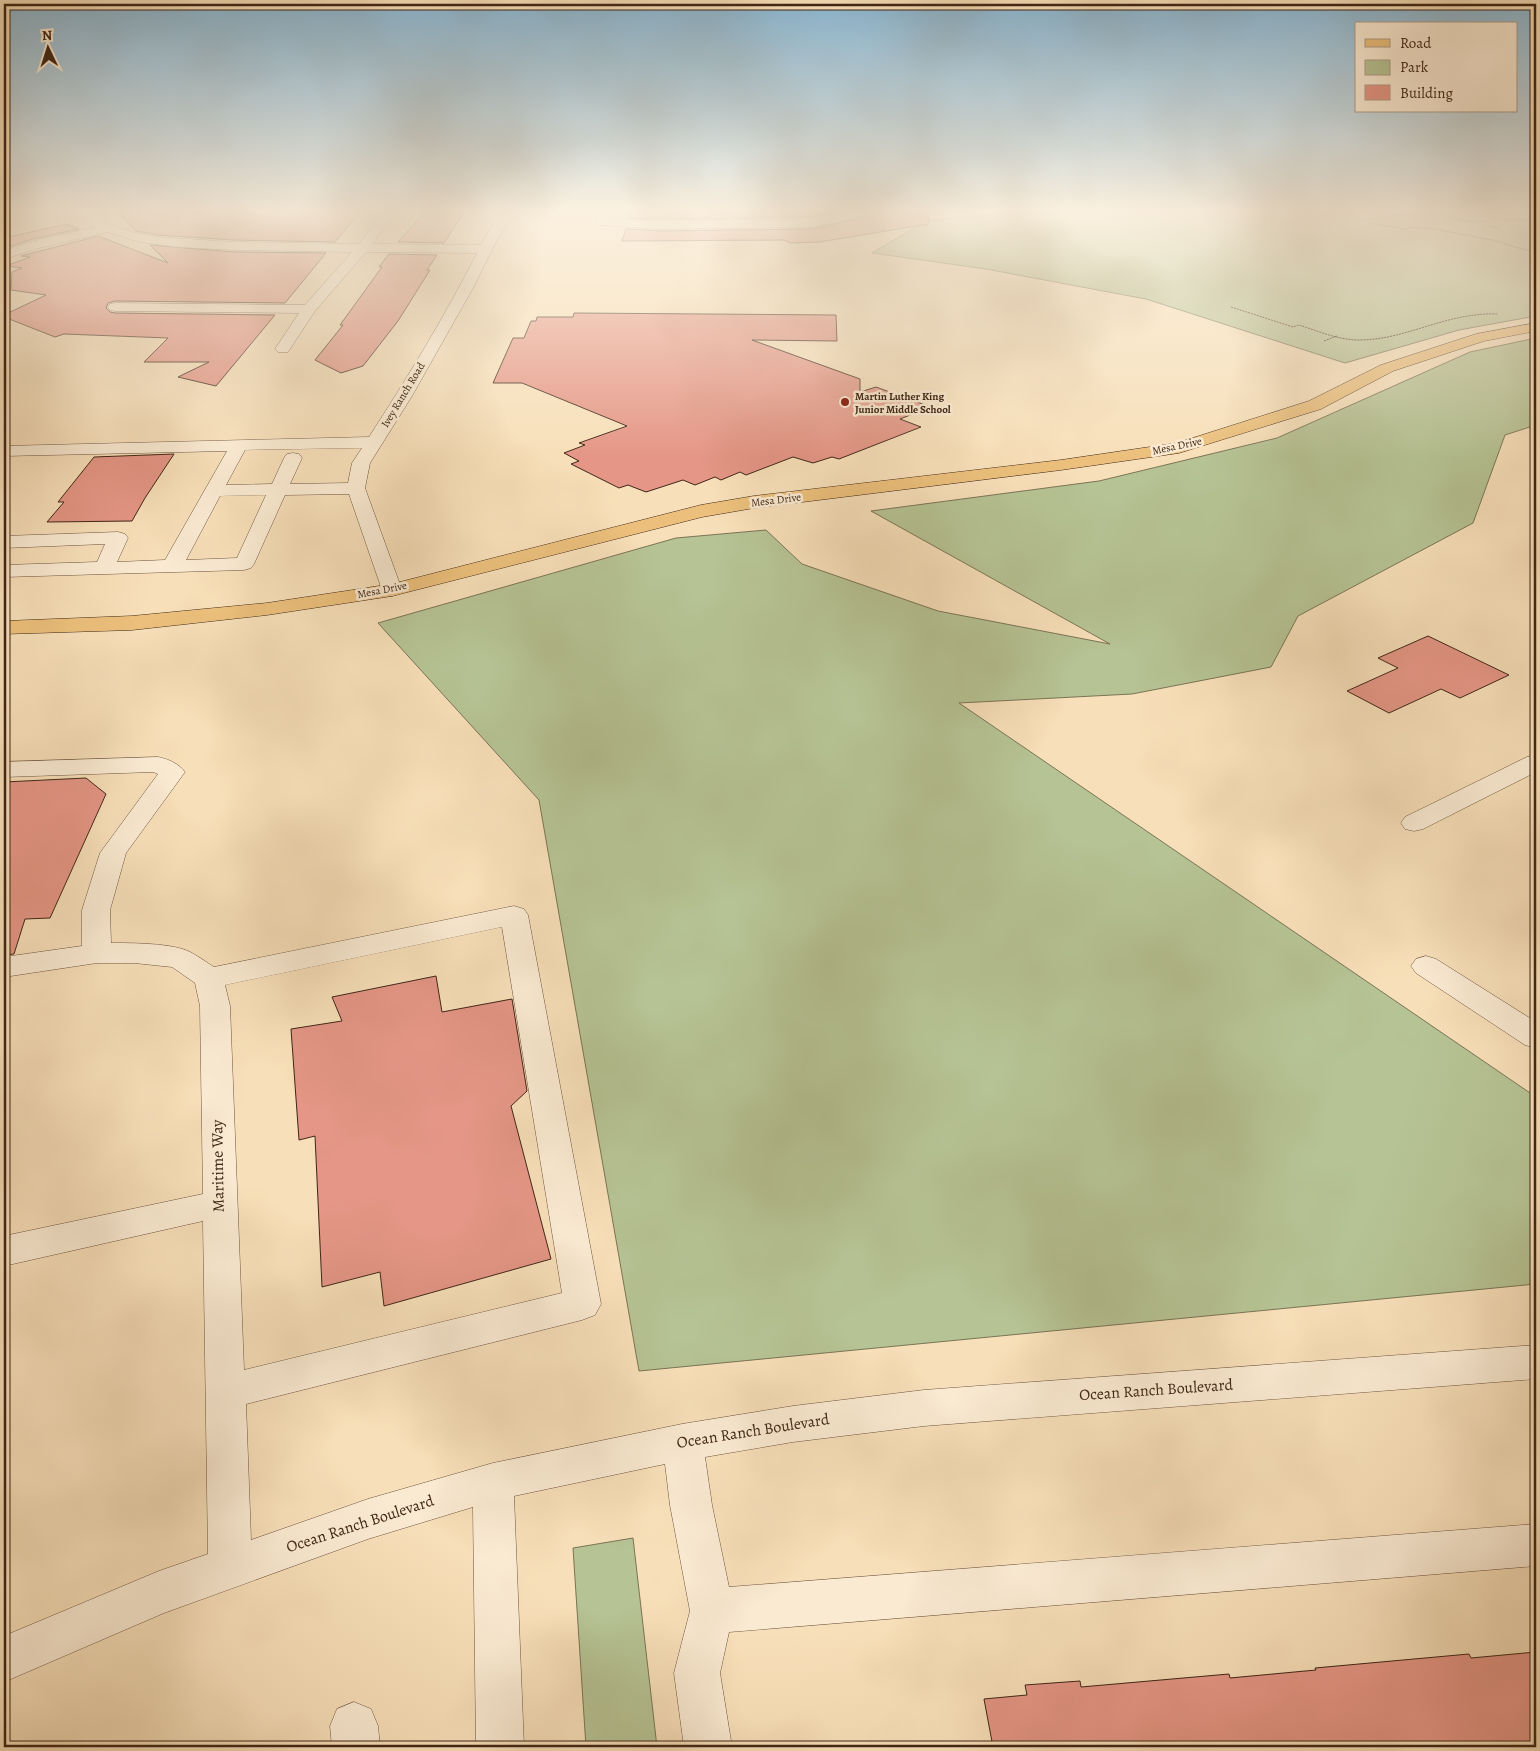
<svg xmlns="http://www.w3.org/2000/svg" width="1540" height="1751" font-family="Alegreya,serif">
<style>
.green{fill:#b6c394;stroke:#7a7455}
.building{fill:#e59686;stroke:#3f2616}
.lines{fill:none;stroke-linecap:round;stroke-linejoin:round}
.minor-casing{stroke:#6d543f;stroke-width:1}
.major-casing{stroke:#3f2616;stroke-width:1}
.path{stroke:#3f2616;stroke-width:1;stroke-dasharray:2 1;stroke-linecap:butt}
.minor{fill:#faead2;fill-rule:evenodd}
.major{fill:#ecc07c;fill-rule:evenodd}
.poi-dot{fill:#8f2418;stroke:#faead2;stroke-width:2}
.labels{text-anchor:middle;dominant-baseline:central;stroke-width:5;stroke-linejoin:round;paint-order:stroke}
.far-street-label{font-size:11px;fill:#3f2616;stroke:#faead2}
.far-poi-label{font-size:11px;font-weight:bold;fill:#3f2616;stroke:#faead2;text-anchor:start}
.near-street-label{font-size:16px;fill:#3f2616;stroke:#faead2}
</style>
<rect width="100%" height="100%" fill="#f7dfb9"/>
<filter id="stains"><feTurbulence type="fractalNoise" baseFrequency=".004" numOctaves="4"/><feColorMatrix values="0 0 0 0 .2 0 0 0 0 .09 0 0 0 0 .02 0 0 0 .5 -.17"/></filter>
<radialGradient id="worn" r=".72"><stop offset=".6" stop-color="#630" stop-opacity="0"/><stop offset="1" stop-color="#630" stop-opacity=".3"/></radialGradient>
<g class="green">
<polygon points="1026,212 1536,212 1536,316 1459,330 1345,363 1146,299 986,269 872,253 928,220"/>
<polygon points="1536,338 1536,425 1505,435 1473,523 1298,616 1271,667 1132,694 959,703 1536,1097 1536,1284 639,1371 539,800 378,623 676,538 766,530 802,564 938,611 1110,644 871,511 1099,481 1277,438 1470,352"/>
<polygon points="633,1538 657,1747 586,1747 573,1548"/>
</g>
<g class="building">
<polygon points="117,212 360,212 335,242 233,240 158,235 136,231"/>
<polygon points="425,212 464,212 444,243 398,242"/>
<polygon points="630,212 837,212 812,217 660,219 629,218"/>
<polygon points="869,212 928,212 929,224 819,242 790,243 784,240 622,241 626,229 660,231 812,229 865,217"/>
<polygon points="66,224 79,229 29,240 4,249 4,238"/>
<polygon points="98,236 168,263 150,245 233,252 326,253 285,303 115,301 108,303 106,308 110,312 115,313 275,315 216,386 178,377 209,362 144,362 168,338 64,334 55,337 4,317 4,315 46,295 11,290 12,272 22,268 6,266 30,257 21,256"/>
<polygon points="389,254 437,255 427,270 430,270 398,321 363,366 341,373 315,360 343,325 340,325 382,267 379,267"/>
<polygon points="574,313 836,315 837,341 752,340 860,379 860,392 876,387 931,407 900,419 921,427 839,459 832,457 813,463 793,457 746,475 740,472 721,480 715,477 695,485 683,480 646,492 628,485 619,488 571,464 579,461 564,453 585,445 579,443 627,426 522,383 493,383 513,338 524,338 531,321 536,321 537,317 573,317"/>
<polygon points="174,454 145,498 132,521 47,522 64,502 58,502 94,457"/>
<polygon points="1428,636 1509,675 1460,698 1441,689 1389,713 1347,691 1398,668 1378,658"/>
<polygon points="86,778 106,794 50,918 25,919 14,954 4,955 4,782"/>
<polygon points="436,976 442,1012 512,999 527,1091 511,1106 551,1259 384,1306 380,1272 322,1287 315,1136 299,1140 291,1029 342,1021 332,997"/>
<polygon points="1536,1652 1536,1747 993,1747 984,1699 1027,1695 1025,1685 1080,1681 1081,1687 1229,1674 1230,1678 1316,1670 1315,1668 1469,1654 1471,1658"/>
</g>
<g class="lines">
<g class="minor-casing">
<g id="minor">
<path d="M77,212h12l9,6 16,8 21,7 23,4 75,5 126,2 25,-32h12l-24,32 109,1 10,-18 15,-15h13l-18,20 -28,56 -61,108 -42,67 -5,25 37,102 -3,4 -7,2 -7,-2 -3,-4 -33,-96 -64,1 -31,69 -3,4 -7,2 -240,7v-12l93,-3 8,-18 -101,4v-12l114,-4 7,2 3,4 -11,24 48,-2 62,-109 -223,5v-10l365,-9c39,-60 76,-121 108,-184l-111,-1 -51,59 -27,41h-10l-3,-3 24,-36 -184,-2 -5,-1 -2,-3 2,-3 5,-1 190,2 47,-53 -119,-2 -56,-3 -37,-5 -33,-10 -68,16 -35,11v-8l26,-9 65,-15 -12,-8zM362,448l-10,15 -4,20 -58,1 12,-26 -3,-4 -6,-1 -6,1 -3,4 -12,26 -46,1 19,-35zM266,495l-29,63 -51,2 34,-64z"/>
<polygon points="602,212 614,212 610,219 660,221 782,220 812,219 845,212 867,212 865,215 812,227 660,229 598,225 596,222"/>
<polygon points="1536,755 1536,772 1423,829 1414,831 1405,829 1401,823 1405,817 1527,757"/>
<path d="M158,757c10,2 20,6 27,15l-59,81 -16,57 1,33c20,0 62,0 79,9 8,4 16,10 24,15l300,-61 10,3 4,6 73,389 -6,11 -13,5 -336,84 5,136 117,-41 125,-36 189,-39 111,-18 131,-16 612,-45v34l-612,47 -131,16 -88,15 7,48 17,82 807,-63v42l-807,66 -9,41 12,74h-48l-10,-74 16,-62 -20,-106 -5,-41 -151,32 10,251h-48l-3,-240 -105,32 -204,74 -160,69v-46l155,-65 49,-17 -5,-333 -199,45v-30l199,-42 -3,-188 -5,-23 -23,-16 -38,-4h-37l-93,14v-20l78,-11v-36l18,-57 58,-79 -5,-2 -149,5v-15zM502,927l60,366 -318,77 -14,-364 -5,-21z"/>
<polygon points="1426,956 1436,959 1536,1022 1536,1048 1525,1045 1416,973 1411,966 1416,959"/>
<polygon points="354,1702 371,1709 378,1726 380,1747 332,1747 330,1726 337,1709"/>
</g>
</g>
<g class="major-casing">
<polygon id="major" points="1536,323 1536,331 1484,341 1393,371 1321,409 1179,453 1061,470 754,508 702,517 392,596 267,615 132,630 4,634 4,621 132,616 267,603 392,584 701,505 754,496 1061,460 1177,443 1309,401 1381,365 1476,334"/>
</g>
<g class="path">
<polyline points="1297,212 1330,216 1345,213 1365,220"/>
<path d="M1441,212c-25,5 -51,1 -76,8l4,3 35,6 10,-2 21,2 57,11 44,13"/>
<polyline points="1348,213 1367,212"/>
<polyline points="1436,214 1467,221 1484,222 1496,219 1536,221"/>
<polyline points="1484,222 1489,226 1499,229"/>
<path d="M1231,307l62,20 6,-2c19,6 39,15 60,15 48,0 87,-28 139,-26"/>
<polyline points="1324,341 1337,336"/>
</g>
<use href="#minor" class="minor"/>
<use href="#major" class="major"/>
</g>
<linearGradient id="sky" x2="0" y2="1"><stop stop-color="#8ab7d3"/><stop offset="0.46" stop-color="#fbf1e0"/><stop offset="1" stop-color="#fbf1e0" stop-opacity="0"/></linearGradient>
<rect width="1540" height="457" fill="url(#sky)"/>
<circle class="poi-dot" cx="845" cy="402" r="5"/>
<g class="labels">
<g class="far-street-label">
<text transform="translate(403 395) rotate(-59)">Ivey Ranch Road</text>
<text transform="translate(1177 446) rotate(-12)">Mesa Drive</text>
<text transform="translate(776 500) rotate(-7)">Mesa Drive</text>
<text transform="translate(382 590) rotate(-11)">Mesa Drive</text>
</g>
<g class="far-poi-label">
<text x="855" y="396">Martin Luther King<tspan x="855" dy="13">Junior Middle School</tspan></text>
</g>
<g class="near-street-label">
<text transform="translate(218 1166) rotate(-91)">Maritime Way</text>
<text transform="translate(1156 1390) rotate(-4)">Ocean Ranch Boulevard</text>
<text transform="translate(753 1431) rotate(-9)">Ocean Ranch Boulevard</text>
<text transform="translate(360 1524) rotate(-18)">Ocean Ranch Boulevard</text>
</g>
</g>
<rect width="1540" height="1751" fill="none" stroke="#f7dfb9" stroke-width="20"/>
<rect x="5" y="5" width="1530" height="1741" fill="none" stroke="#3f2616" stroke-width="2.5"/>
<rect x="10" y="10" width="1520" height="1731" fill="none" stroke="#3f2616"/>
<rect x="1355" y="22" width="162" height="90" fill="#faead2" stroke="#af9c87"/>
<rect x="1365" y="39" width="25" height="8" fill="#ecc07c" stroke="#af9c87"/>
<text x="1400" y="48" font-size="15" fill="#3f2616">Road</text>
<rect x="1365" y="60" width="25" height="15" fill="#b6c394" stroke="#af9c87"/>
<text x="1400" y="72" font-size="15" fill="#3f2616">Park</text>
<rect x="1365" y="85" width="25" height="15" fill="#e59686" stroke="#af9c87"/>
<text x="1400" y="98" font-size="15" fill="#3f2616">Building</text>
<g transform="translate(48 48) rotate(356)" stroke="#faead2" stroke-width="4" paint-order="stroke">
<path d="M0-4L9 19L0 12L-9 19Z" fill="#3f2616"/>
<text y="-8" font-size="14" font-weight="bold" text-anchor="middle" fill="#3f2616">N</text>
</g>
<rect width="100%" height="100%" filter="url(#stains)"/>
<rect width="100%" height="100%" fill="url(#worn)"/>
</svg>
